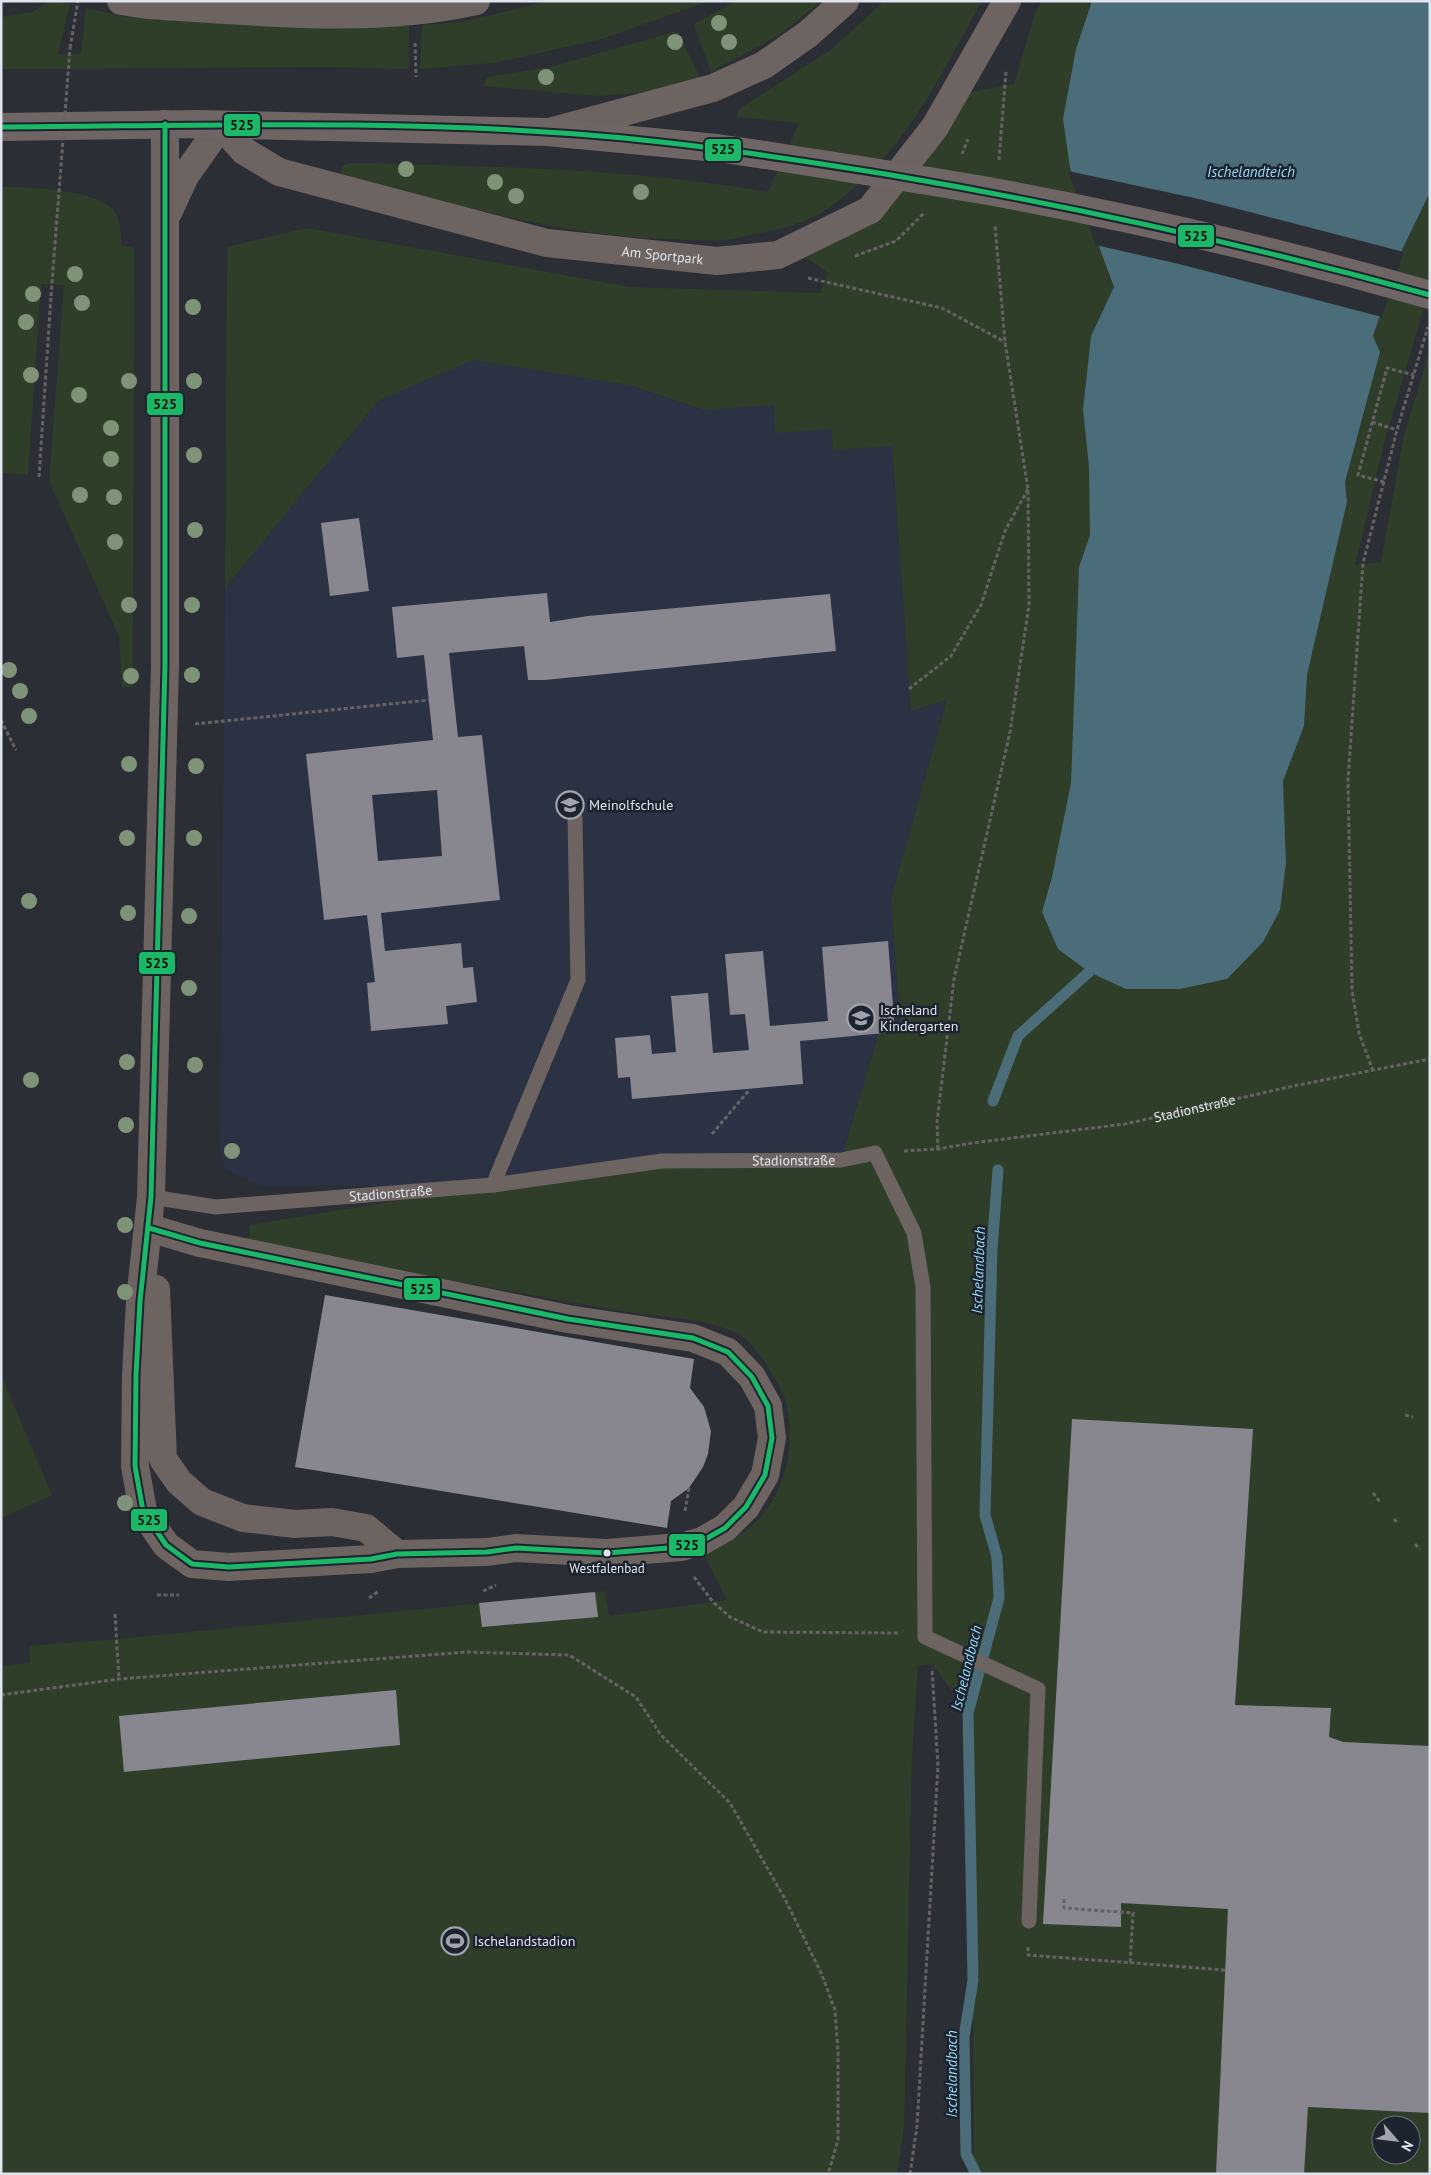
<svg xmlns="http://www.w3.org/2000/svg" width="1431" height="2175" font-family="'PT Sans',sans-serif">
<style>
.built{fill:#2a3243}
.green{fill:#2f3e29;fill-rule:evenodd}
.water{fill:#4b6d7a}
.pier{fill:#2b2e35}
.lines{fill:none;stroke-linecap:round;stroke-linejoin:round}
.stream{stroke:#4b6d7a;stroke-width:11}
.building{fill:#888790;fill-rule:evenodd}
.path{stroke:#666264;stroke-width:3;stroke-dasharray:4 2.5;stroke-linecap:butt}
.service{stroke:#6d6361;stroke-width:15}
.minor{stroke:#6d6361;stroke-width:28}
.secondary{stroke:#6f6565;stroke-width:28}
.path-bridge{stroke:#666264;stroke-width:3;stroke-dasharray:4 2.5;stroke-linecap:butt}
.secondary-bridge{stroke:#6f6565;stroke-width:28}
.bus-1-casing{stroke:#1d232f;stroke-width:9}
.bus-1{stroke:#1ab867;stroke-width:5}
.tree{fill:#7f9379}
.bus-dot{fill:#e0e4ed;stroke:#1d232f;stroke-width:2}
.labels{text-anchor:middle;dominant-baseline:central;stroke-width:5;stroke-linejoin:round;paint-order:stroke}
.bus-label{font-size:13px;fill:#e0e4ed;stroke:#1d232f}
.street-label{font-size:14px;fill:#e0e4ed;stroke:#1d232f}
.poi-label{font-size:14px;fill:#e0e4ed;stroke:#1d232f;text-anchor:start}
.water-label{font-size:15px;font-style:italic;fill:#97dbf6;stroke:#1d232f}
.line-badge{stroke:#1d232f;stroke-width:2}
.pale-badge-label{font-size:14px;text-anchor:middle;font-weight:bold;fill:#111}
</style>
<rect width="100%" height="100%" fill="#2b2e35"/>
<polygon class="built" points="473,360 629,385 704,410 774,405 831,429 833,450 892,446 911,711 947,700 891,898 901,1031 879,1034 841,1160 493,1185 264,1187 225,1169 220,1150 225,588 379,400"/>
<g class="green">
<polygon points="49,1 70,4 58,54 81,54 86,8 126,17 409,26 409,69 325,67 1,69 1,17 32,12"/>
<polygon points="550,1 709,1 602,39 494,63 420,69 422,25 461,22"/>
<polygon points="736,1 822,1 779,35 711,72 694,24"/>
<path d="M884,1h98c-43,77 -79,155 -153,207 -20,14 -45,20 -68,25 -12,2 -25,6 -37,7 -17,2 -36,0 -54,-1 -111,-3 -221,-37 -329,-63l1,-10 7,-3c139,3 281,5 419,29l31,-69 -62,-6 2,-8 93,-60z"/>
<path d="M1042,1h50l-16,48 -6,119 44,119 -23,50 -8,72 6,58 1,68 -11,32 -8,216 -19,94 -10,35 84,77h54l47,-10 59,-116 -3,-82 21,-55 3,-51 40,-173 -2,-20 35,-130 -7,-16 29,-86 28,-58v95l-45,153 -30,125 26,-3 23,-127 26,-85v1824h-461l5,-21 -1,-173 -5,-267 -36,-49 -14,2 -6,89 -8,372 -7,47h-896v-508l29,-3 -1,-17 89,-7 477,-47 10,-1 4,25 118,-16 -23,-45c48,-21 79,-51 85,-106 1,-15 1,-31 -3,-46 -5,-19 -29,-57 -45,-67 -30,-19 -89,-19 -125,-26 -123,-22 -245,-44 -368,-66l2,-19 243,-40 169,-24 179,-1 38,-127 22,-2 -10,-133 56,-198 -36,11 -19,-265 -59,4 -2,-21 -56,4 -1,-28 -70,5 -75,-25 -156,-25 -94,40 -154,188 2,-341 80,-19 323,59 190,6 8,-20 -24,-17 78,-44 83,-119 49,-9 21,-71zM1381,2125h30v30h-30z"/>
<polygon points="677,31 700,77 657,91 598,96 483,86 487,77 550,67"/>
<path d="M1,187c27,0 98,2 114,25 6,8 6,23 6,33l13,3 -1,439h-11l-3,-51 -70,-155 15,-196 -23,-1 -13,191 -27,-2z"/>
<polygon points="1,1375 52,1495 1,1518"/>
</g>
<polygon class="water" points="1092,1 1430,1 1430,192 1402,250 1373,336 1380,352 1345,482 1347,502 1307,675 1304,726 1283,781 1286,863 1280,910 1263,942 1227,979 1180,989 1126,989 1089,972 1058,949 1042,912 1052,877 1071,783 1079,567 1090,535 1089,467 1083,409 1091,336 1114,287 1070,168 1063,119 1076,49"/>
<polygon class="pier" points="1068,171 1199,199 1404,252 1382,317 1183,265 1096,245"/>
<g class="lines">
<g class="stream">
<polyline points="993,1101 1018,1036 1089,972"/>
<polyline points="976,2174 966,2154 964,2037 973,1980 968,1713 999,1598 997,1557 985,1515 992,1249 998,1170"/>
</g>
</g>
<g class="building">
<polygon points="359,518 369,591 330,596 321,523"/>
<path d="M547,593l3,29 38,-6 242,-22 6,57 -291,29h-17l-4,-34 -75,7 9,84 24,-2 18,165 -119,13 4,38 76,-8 2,25 10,-1 4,35 -31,4 2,18 -77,7 -4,-48 8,-1 -8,-67 -43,5 -18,-166 127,-14 -9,-85 -27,3 -5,-51zM437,790l5,66 -64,5 -6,-66z"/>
<polygon points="888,941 895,1032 800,1041 803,1084 632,1099 630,1077 618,1078 615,1038 650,1035 652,1054 676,1052 671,996 708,993 713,1053 749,1050 745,1014 730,1015 725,954 763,951 770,1026 828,1021 822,947"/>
<polygon points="325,1295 694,1359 690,1388 704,1407 711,1431 708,1454 703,1467 689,1488 671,1501 667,1528 295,1467"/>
<polygon points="1072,1419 1253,1429 1235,1705 1331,1708 1329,1737 1343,1742 1430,1746 1430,2113 1308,2107 1304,2174 1216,2174 1228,1909 1121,1903 1121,1927 1043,1924"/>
<polygon points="595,1592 598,1617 482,1627 479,1603"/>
<polygon points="396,1690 400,1745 124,1772 119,1716"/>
</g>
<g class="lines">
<g class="path">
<polyline points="415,43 416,77"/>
<polyline points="70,48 78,1"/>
<polyline points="962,154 968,139"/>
<polyline points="999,160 1006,71"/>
<polyline points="855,256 896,241 924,213"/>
<polyline points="808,278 942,308 1005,342"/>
<polyline points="1372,422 1397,430"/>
<polyline points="39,477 51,296"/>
<polyline points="1384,482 1358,475 1387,368 1414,375"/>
<polyline points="909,689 951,656 981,605 1005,531 1028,489"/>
<polyline points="1,720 16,750"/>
<polyline points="195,724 429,700"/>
<polyline points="1373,1071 1359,1033 1352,990 1348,780 1363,563 1397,430 1428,327"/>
<polyline points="712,1134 750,1089"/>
<polyline points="938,1149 937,1122 954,979 1010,732 1029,605 1028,489 1005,342 995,226"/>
<path id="s1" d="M904,1151l34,-2 34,-6 153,-19 173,-39 132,-26"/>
<polyline points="1405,1415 1413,1417"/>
<polyline points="1373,1493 1380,1502"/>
<polyline points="685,1511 689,1488"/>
<polyline points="1394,1519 1398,1523"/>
<polyline points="1415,1544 1420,1549"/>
<polyline points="694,1577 714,1603 730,1617 763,1632 899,1633"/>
<polyline points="483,1591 496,1585"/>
<polyline points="157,1595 179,1595"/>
<polyline points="369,1598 379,1591"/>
<polyline points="115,1614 119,1679"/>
<polyline points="1,1695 119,1679 467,1652 569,1655 636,1697 661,1735 730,1803 785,1899 822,1975 835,2010 838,2051 838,2140 828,2174"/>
<polyline points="1064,1899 1064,1908 1133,1913 1130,1964"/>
<polyline points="1028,1947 1028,1955 1225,1970"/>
<polyline points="910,2174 917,2126 938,1766 932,1668"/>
</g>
<g class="service">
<polyline points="493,1185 578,980 575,818"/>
<path id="s2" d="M151,1197l65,10 277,-22 169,-24 179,-1 34,-7 39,80 9,54 2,350 113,52 -9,232"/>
</g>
<g class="minor">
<path d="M121,1l26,4c109,6 221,20 329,-4"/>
<polyline points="549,132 713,88 764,65 808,34 845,1"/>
<path id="s3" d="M168,213l17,-37 36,-51 23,26 35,21 268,71 170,18 61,-6 92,-45 65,-83 72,-126"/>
<polyline points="149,1228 200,1243 568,1319 693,1338 728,1352 752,1377 768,1406 772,1438 765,1475 746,1507 725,1528 702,1541 681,1547 607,1553 516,1548 487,1552 397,1554 371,1559 229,1567 192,1564 166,1545 143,1511 135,1466 136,1375 140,1301 151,1197 165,665 165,124"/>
<polyline points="156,1289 163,1459 179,1482 202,1502 243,1518 295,1524 332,1522 366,1528 397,1554"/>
</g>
<polyline class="secondary" points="1,127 199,124 547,132 717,148 765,155"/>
<polyline class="path-bridge" points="51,296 70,48"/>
<path class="secondary-bridge" d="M765,155c74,12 149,23 223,36 149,27 296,62 442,104"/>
<g class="bus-1-casing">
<g id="bus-1">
<path d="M1,127c196,-1 392,-8 588,8 101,8 202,24 302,40 182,31 361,71 539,120"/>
<polyline points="149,1228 200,1243 568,1319 693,1338 728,1352 752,1377 768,1406 772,1438 765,1475 746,1507 725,1528 702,1541 681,1547 607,1553 516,1548 487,1552 397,1554 371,1559 229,1567 192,1564 166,1545 143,1511 135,1466 136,1375 140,1301 151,1197 165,665 165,124"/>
</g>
</g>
<use href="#bus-1" class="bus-1"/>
</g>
<g class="tree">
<circle cx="719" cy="23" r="8"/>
<circle cx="675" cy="42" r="8"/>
<circle cx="729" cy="42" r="8"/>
<circle cx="546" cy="77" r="8"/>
<circle cx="406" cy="169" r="8"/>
<circle cx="495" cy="182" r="8"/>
<circle cx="641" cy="192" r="8"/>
<circle cx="516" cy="196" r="8"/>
<circle cx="75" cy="274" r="8"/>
<circle cx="33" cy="294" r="8"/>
<circle cx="82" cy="303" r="8"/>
<circle cx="193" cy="307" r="8"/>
<circle cx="26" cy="322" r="8"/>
<circle cx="31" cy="375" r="8"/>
<circle cx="129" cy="381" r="8"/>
<circle cx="194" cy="381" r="8"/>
<circle cx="79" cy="395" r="8"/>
<circle cx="111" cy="428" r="8"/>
<circle cx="194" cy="455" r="8"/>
<circle cx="111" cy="459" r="8"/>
<circle cx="80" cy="495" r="8"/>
<circle cx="114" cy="497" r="8"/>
<circle cx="195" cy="530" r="8"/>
<circle cx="115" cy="542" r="8"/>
<circle cx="129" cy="605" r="8"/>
<circle cx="192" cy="605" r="8"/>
<circle cx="9" cy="670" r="8"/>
<circle cx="192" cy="675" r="8"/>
<circle cx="131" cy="676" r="8"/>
<circle cx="20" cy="691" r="8"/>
<circle cx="29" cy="716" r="8"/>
<circle cx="129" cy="764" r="8"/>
<circle cx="196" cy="766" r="8"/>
<circle cx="127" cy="838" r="8"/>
<circle cx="194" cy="838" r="8"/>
<circle cx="29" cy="901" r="8"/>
<circle cx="128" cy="913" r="8"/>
<circle cx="189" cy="916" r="8"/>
<circle cx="189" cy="988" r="8"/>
<circle cx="127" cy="1062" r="8"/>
<circle cx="195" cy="1065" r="8"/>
<circle cx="31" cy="1080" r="8"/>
<circle cx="126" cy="1125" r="8"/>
<circle cx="232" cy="1151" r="8"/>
<circle cx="125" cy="1225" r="8"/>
<circle cx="125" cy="1292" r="8"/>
<circle cx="125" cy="1503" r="8"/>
</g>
<defs>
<g id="school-ring" transform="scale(1.4375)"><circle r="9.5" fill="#1d232f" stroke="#a1a4ad" stroke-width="1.5"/><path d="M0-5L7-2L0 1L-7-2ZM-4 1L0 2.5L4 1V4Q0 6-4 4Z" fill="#a1a4ad"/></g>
<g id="stadium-ring" transform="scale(1.4375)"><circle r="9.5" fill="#1d232f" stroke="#a1a4ad" stroke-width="1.5"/><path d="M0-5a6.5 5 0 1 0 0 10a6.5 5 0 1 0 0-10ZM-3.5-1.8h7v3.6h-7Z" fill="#a1a4ad"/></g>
</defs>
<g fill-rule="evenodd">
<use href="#school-ring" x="570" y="805"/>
<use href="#school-ring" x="861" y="1018"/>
<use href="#stadium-ring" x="455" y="1941"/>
</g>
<circle class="bus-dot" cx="607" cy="1553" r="4.5"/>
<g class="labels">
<g class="bus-label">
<text x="607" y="1568">Westfalenbad</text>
</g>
<g class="street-label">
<text stroke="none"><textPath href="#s3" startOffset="572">Am Sportpark</textPath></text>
<text stroke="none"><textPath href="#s1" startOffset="294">Stadionstraße</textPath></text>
<text stroke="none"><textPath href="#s2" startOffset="646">Stadionstraße</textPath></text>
<text stroke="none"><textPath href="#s2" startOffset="241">Stadionstraße</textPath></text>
</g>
<g class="poi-label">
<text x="589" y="805">Meinolfschule</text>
<text x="880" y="1010">Ischeland<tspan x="880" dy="16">Kindergarten</tspan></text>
<text x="474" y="1941">Ischelandstadion</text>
</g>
<g class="water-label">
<text x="1251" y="171">Ischelandteich</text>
<text transform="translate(978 1270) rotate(-88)">Ischelandbach</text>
<text transform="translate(966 1668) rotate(-76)">Ischelandbach</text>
<text transform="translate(951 2074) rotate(-90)">Ischelandbach</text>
</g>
</g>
<g class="line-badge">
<rect x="223" y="113" width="38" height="24" rx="5" fill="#1ab867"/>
<rect x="704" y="138" width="38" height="24" rx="5" fill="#1ab867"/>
<rect x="1177" y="224" width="38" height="24" rx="5" fill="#1ab867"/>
<rect x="146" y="392" width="38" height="24" rx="5" fill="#1ab867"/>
<rect x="138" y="951" width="38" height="24" rx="5" fill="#1ab867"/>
<rect x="403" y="1277" width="38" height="24" rx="5" fill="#1ab867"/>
<rect x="130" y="1508" width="38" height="24" rx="5" fill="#1ab867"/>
<rect x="668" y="1533" width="38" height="24" rx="5" fill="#1ab867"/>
</g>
<g class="pale-badge-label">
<text x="242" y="130">525</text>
<text x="723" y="154">525</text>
<text x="1196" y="241">525</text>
<text x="165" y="409">525</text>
<text x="157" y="968">525</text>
<text x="422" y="1294">525</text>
<text x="149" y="1525">525</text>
<text x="687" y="1550">525</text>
</g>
<rect width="1431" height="2175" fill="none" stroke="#e0e4ed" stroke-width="5"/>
<g transform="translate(1396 2140) rotate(118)"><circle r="24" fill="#1d232f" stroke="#6b707b"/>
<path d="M0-4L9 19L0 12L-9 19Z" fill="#a1a4ad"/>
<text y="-8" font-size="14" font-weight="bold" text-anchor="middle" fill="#e0e4ed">N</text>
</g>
</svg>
